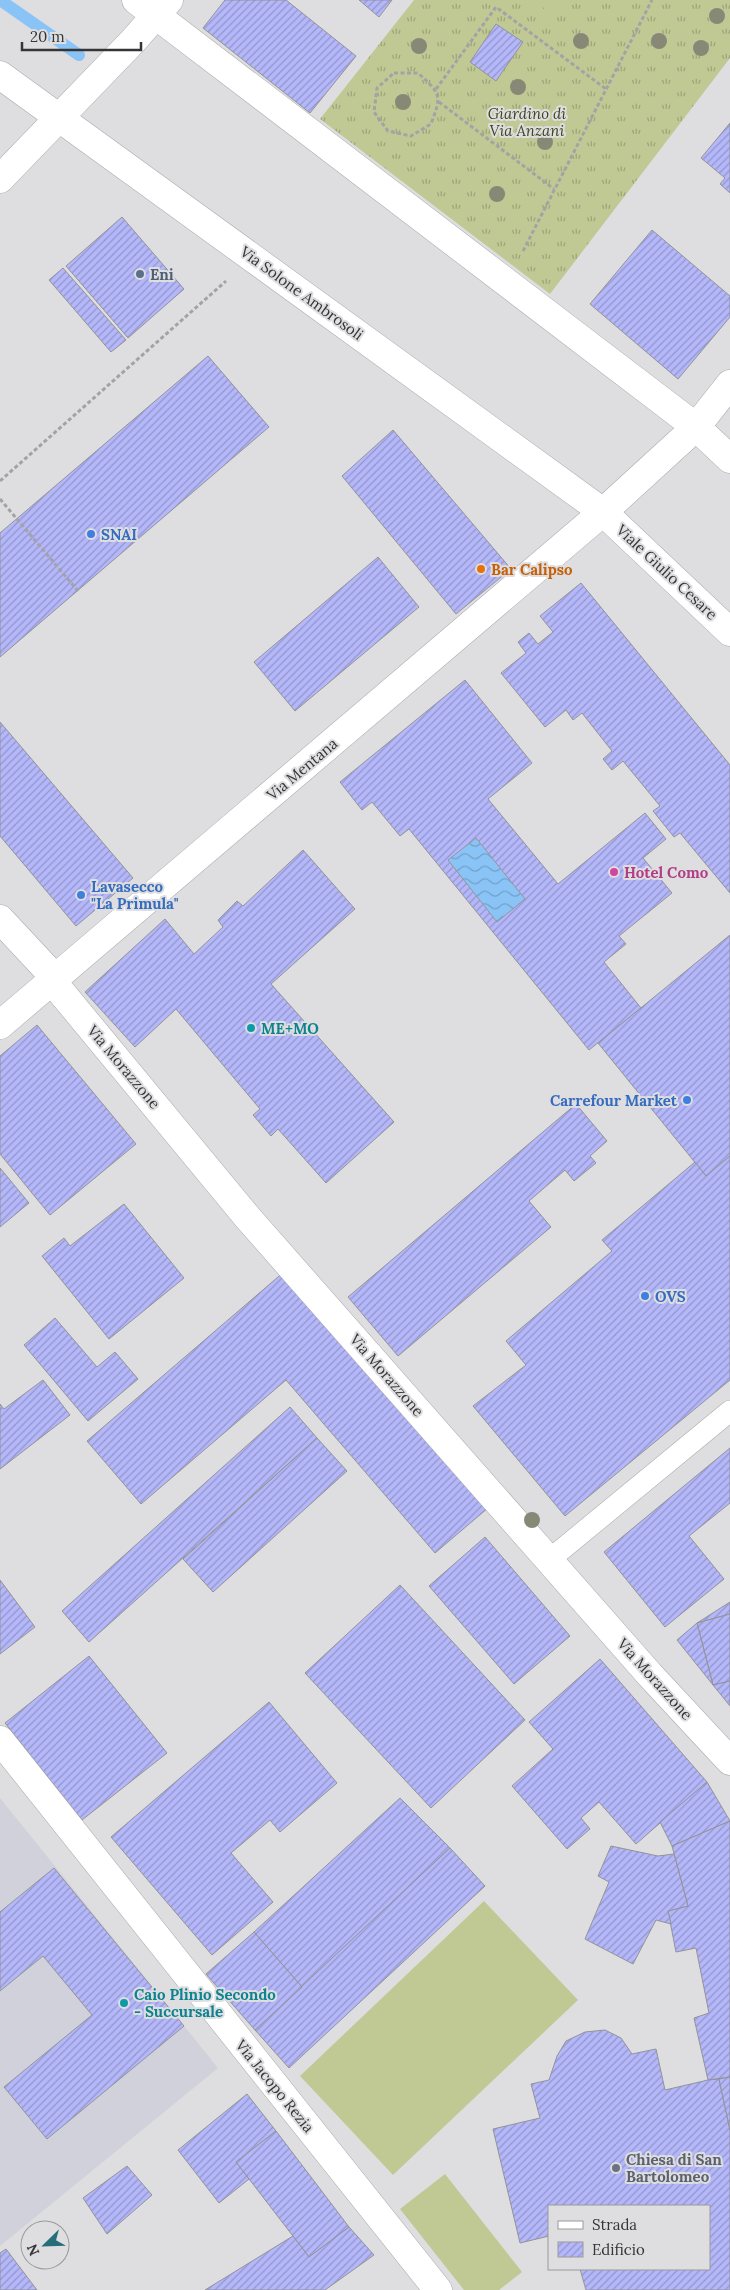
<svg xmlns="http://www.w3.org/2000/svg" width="730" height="2290" font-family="Lora,serif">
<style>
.built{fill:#d0d1db}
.grass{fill:url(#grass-tufts)}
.pitch{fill:#c0c994}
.water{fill:url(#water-waves)}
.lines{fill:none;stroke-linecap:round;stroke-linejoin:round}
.stream{stroke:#8ac4f7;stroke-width:12}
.building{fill:url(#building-hatch);stroke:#939396;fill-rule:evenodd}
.lane-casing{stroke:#a9aaac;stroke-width:22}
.street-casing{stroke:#a9aaac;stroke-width:29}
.primary-casing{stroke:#a9aaac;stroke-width:29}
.path{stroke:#a3a3a5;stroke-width:3;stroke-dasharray:4 2.5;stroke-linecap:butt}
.lane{stroke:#fff;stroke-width:21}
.street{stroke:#fff;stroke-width:28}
.primary{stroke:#fff;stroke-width:28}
.tree{fill:#878976}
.service-dot{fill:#5c6f8a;stroke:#dedee1;stroke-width:2}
.shop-dot{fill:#3f7fe0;stroke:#dedee1;stroke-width:2}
.food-dot{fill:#e8710a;stroke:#dedee1;stroke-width:2}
.hotel-dot{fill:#d1479c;stroke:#dedee1;stroke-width:2}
.culture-dot{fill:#0f9aa8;stroke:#dedee1;stroke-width:2}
.worship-dot{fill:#6b7280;stroke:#dedee1;stroke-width:2}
.labels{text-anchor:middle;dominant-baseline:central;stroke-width:4;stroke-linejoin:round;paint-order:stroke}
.park-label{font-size:15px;font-style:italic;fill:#3f441e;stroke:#dedee1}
.service-label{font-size:15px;font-weight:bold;fill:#4e5e75;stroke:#dedee1;text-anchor:start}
.street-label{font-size:15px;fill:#353536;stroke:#dedee1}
.shop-label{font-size:15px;font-weight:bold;fill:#366cbe;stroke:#dedee1;text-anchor:start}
.food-label{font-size:15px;font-weight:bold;fill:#c56008;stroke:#dedee1;text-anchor:start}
.hotel-label{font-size:15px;font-weight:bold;fill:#b23c85;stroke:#dedee1;text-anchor:start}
.culture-label{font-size:15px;font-weight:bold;fill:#0d838f;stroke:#dedee1;text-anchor:start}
.worship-label{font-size:15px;font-weight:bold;fill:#5b616d;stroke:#dedee1;text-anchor:start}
</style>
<defs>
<pattern id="grass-tufts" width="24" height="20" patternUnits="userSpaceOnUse" patternTransform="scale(1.25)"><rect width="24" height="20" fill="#c0c994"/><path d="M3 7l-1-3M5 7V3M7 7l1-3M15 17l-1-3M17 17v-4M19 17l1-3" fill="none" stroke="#9da47a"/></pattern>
<pattern id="water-waves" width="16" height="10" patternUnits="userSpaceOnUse" patternTransform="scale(1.25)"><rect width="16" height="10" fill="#8ac4f7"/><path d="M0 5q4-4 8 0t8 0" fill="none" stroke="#72a0c9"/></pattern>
<pattern id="building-hatch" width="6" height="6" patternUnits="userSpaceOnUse" patternTransform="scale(1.25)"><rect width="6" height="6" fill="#b4b7f9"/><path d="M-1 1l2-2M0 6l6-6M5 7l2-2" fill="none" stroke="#9396ca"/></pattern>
</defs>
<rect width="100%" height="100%" fill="#dedee1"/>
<polygon class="built" points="0,1798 218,2068 0,2246"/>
<polygon class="grass" points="414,0 730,0 730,58 550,294 320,119"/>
<g class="pitch">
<polygon points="534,0 569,0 555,17"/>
<polygon points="484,1901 578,2000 393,2175 300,2076"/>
<polygon points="445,2174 522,2272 499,2290 464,2290 400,2209"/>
</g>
<polygon class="water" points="476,838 525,899 497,922 448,860"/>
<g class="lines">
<polyline class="stream" points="0,0 79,55"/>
</g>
<g class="building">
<polygon points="225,0 286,0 356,56 310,113 203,28"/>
<polygon points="359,0 392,0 379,17"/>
<polygon points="496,24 523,42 496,81 470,62"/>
<polygon points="730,123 730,193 720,184 725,178 701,158"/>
<polygon points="122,217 184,289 128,338 66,266"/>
<polygon points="652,230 730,296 730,317 678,379 590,304"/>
<polygon points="63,268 126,340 111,352 49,280"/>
<polygon points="208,356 269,427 0,657 0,533"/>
<polygon points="393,430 511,569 456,614 342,476"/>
<polygon points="378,557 419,607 295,711 254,662"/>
<polygon points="581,583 730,765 730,893 680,833 674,837 653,811 660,806 623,761 612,770 603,759 612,751 582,713 573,720 566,710 545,727 501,673 526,653 518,642 529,633 538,644 553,632 540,616"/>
<path d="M465,680l67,83 -44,36 70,85 87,-71 21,26 -23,19 29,35 -53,43 7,8 -22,18 37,46 -52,42 -180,-221 -9,7 -28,-34 -10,8 -22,-28zM476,838l49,61 -28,23 -49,-62z"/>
<polygon points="0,722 133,878 76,926 0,836"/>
<polygon points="303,850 355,909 271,984 394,1122 326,1183 278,1129 271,1136 253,1115 260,1109 176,1009 135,1047 85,992 165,919 194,954 223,927 218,920 237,901 243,906"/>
<polygon points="730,935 730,1156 706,1176 598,1043"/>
<polygon points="37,1025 136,1144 50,1215 0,1154 0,1056"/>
<polygon points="576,1104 607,1141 590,1156 596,1163 574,1181 565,1170 529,1201 551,1227 398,1356 348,1297"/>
<polygon points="730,1156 730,1380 565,1516 473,1406 526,1365 506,1341 612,1251 602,1240 695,1162 706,1176"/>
<polygon points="0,1168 29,1203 0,1227"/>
<polygon points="124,1204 184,1278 109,1339 42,1256 64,1238 70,1246"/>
<polygon points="285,1271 488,1508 435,1553 286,1380 141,1504 87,1441"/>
<polygon points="55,1318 97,1367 115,1352 138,1379 88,1421 24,1345"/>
<polygon points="43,1380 70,1415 0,1469 0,1404 4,1409"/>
<polygon points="290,1407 317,1438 89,1642 62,1611"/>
<polygon points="317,1438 347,1471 213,1592 183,1559"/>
<polygon points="730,1448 730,1503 689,1536 724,1579 665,1627 604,1552"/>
<polygon points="485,1537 570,1636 514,1684 429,1586"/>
<polygon points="0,1580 35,1627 0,1654"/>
<polygon points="400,1585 525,1720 431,1808 305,1673"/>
<polygon points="730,1602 730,1614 697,1623"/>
<polygon points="730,1614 730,1681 713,1685 697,1623"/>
<polygon points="697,1623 713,1685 677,1640"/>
<polygon points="89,1656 167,1753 82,1820 5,1723"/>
<polygon points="600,1659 707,1782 636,1844 599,1802 581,1818 590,1829 567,1849 512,1786 553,1749 529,1722"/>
<polygon points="730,1681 730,1706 713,1685"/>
<polygon points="269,1702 337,1783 280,1832 270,1820 231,1853 273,1902 212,1955 111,1837"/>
<polygon points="707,1782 730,1821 672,1846 660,1822"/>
<polygon points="400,1798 450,1848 302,1987 254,1932"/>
<polygon points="730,1821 730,2077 708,2080 694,2018 709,2013 696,1948 676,1952 668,1911 688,1906 672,1846"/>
<polygon points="611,1846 658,1856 674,1854 688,1906 668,1911 671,1924 656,1920 633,1964 585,1939 609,1882 598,1876"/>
<polygon points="450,1848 485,1886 289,2068 255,2030"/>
<polygon points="54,1868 184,2026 47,2139 4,2087 92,2015 43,1956 0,1991 0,1912"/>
<polygon points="254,1932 302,1987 255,2030 206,1974"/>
<polygon points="605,2030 621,2038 632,2054 656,2049 665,2090 708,2080 719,2079 730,2130 730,2290 586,2290 580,2269 709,2269 709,2206 549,2206 549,2236 520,2243 493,2129 540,2118 531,2084 549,2080 557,2056 566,2041 585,2032"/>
<polygon points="730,2077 730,2130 719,2079"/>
<polygon points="247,2094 276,2131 236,2162 249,2179 219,2203 178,2150"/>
<polygon points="276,2131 349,2227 309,2257 236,2162"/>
<polygon points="127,2166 152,2195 107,2234 83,2198"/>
<polygon points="349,2227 374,2255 325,2290 205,2290 293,2236 309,2257"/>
<polygon points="6,2249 37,2290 0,2290 0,2253"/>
</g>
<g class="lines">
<g class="lane-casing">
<polyline id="lane" points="549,1560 730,1411"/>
</g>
<g class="street-casing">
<g id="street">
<polyline points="0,179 133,41 169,0"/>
<polyline points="0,919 56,979"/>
<polyline points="52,981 248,1218 650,1675 730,1761"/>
<polyline points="0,1025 603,512 696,427 730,384"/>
<polyline points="0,1740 438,2290"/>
</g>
</g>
<g class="primary-casing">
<g id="primary">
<polyline points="136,0 696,427 730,459"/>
<polyline points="0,75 603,512 730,632"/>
</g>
</g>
<g class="path">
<path d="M394,73h24c23,21 24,22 13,51l-20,12 -23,-5 -14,-19 3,-24z"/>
<polyline points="436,89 496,7 606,89"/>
<polyline points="439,102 554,189"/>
<polyline points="523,251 652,0"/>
<polyline points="0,481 226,281"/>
<polyline points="0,499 78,591"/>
</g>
<use href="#lane" class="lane"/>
<use href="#street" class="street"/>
<use href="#primary" class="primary"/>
</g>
<g class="tree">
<circle cx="717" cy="16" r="8"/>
<circle cx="581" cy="41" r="8"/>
<circle cx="659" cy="41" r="8"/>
<circle cx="419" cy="46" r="8"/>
<circle cx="701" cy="48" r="8"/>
<circle cx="518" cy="87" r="8"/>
<circle cx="403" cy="102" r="8"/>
<circle cx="545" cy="142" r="8"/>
<circle cx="497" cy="194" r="8"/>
<circle cx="532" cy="1520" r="8"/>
</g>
<circle class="service-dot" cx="140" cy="274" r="5"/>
<g class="shop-dot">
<circle cx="91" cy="534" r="5"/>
<circle cx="81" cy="895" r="5"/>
<circle cx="687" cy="1100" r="5"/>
<circle cx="645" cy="1296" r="5"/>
</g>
<circle class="food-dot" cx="481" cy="569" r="5"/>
<circle class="hotel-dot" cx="614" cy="872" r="5"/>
<g class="culture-dot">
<circle cx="251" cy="1028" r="5"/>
<circle cx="124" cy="2003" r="5"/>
</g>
<circle class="worship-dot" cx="616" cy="2168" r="5"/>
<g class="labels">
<g class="park-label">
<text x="527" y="113">Giardino di<tspan x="527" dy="17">Via Anzani</tspan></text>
</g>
<g class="service-label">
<text x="150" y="274">Eni</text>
</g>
<g class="street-label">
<text transform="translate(302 293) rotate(36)">Via Solone Ambrosoli</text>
<text transform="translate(667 572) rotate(43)">Viale Giulio Cesare</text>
<text transform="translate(302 769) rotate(-40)">Via Mentana</text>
<text transform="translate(124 1067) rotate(50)">Via Morazzone</text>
<text transform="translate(387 1375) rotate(49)">Via Morazzone</text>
<text transform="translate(655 1679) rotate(48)">Via Morazzone</text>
<text transform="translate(275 2086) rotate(51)">Via Jacopo Rezia</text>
</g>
<g class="shop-label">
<text x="101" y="534">SNAI</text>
<text x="91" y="886">Lavasecco<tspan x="91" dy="17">"La Primula"</tspan></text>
<text x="677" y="1100" text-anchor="end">Carrefour Market</text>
<text x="655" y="1296">OVS</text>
</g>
<g class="food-label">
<text x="491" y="569">Bar Calipso</text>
</g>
<g class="hotel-label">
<text x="624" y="872">Hotel Como</text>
</g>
<g class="culture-label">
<text x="261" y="1028">ME+MO</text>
<text x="134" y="1994">Caio Plinio Secondo<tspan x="134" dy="17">- Succursale</tspan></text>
</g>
<g class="worship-label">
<text x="626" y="2159">Chiesa di San<tspan x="626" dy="17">Bartolomeo</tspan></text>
</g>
</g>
<rect x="548" y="2205" width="162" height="65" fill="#dedee1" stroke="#9a9a9d"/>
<rect x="558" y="2221" width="25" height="8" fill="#ffffff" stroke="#9a9a9d"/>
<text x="592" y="2230" font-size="15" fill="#353536">Strada</text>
<rect x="558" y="2242" width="25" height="15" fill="url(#building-hatch)" stroke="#9a9a9d"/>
<text x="592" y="2255" font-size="15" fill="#353536">Edificio</text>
<g transform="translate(45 2245) rotate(247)"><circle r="24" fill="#dedee1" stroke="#9a9a9d"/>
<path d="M0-4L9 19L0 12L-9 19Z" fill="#266e79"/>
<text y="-8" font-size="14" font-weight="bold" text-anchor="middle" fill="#353536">N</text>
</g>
<path d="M22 42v8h119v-8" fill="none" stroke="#353536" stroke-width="2.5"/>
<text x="30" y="42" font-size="15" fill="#353536" stroke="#dedee1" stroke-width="4" paint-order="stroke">20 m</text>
</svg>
